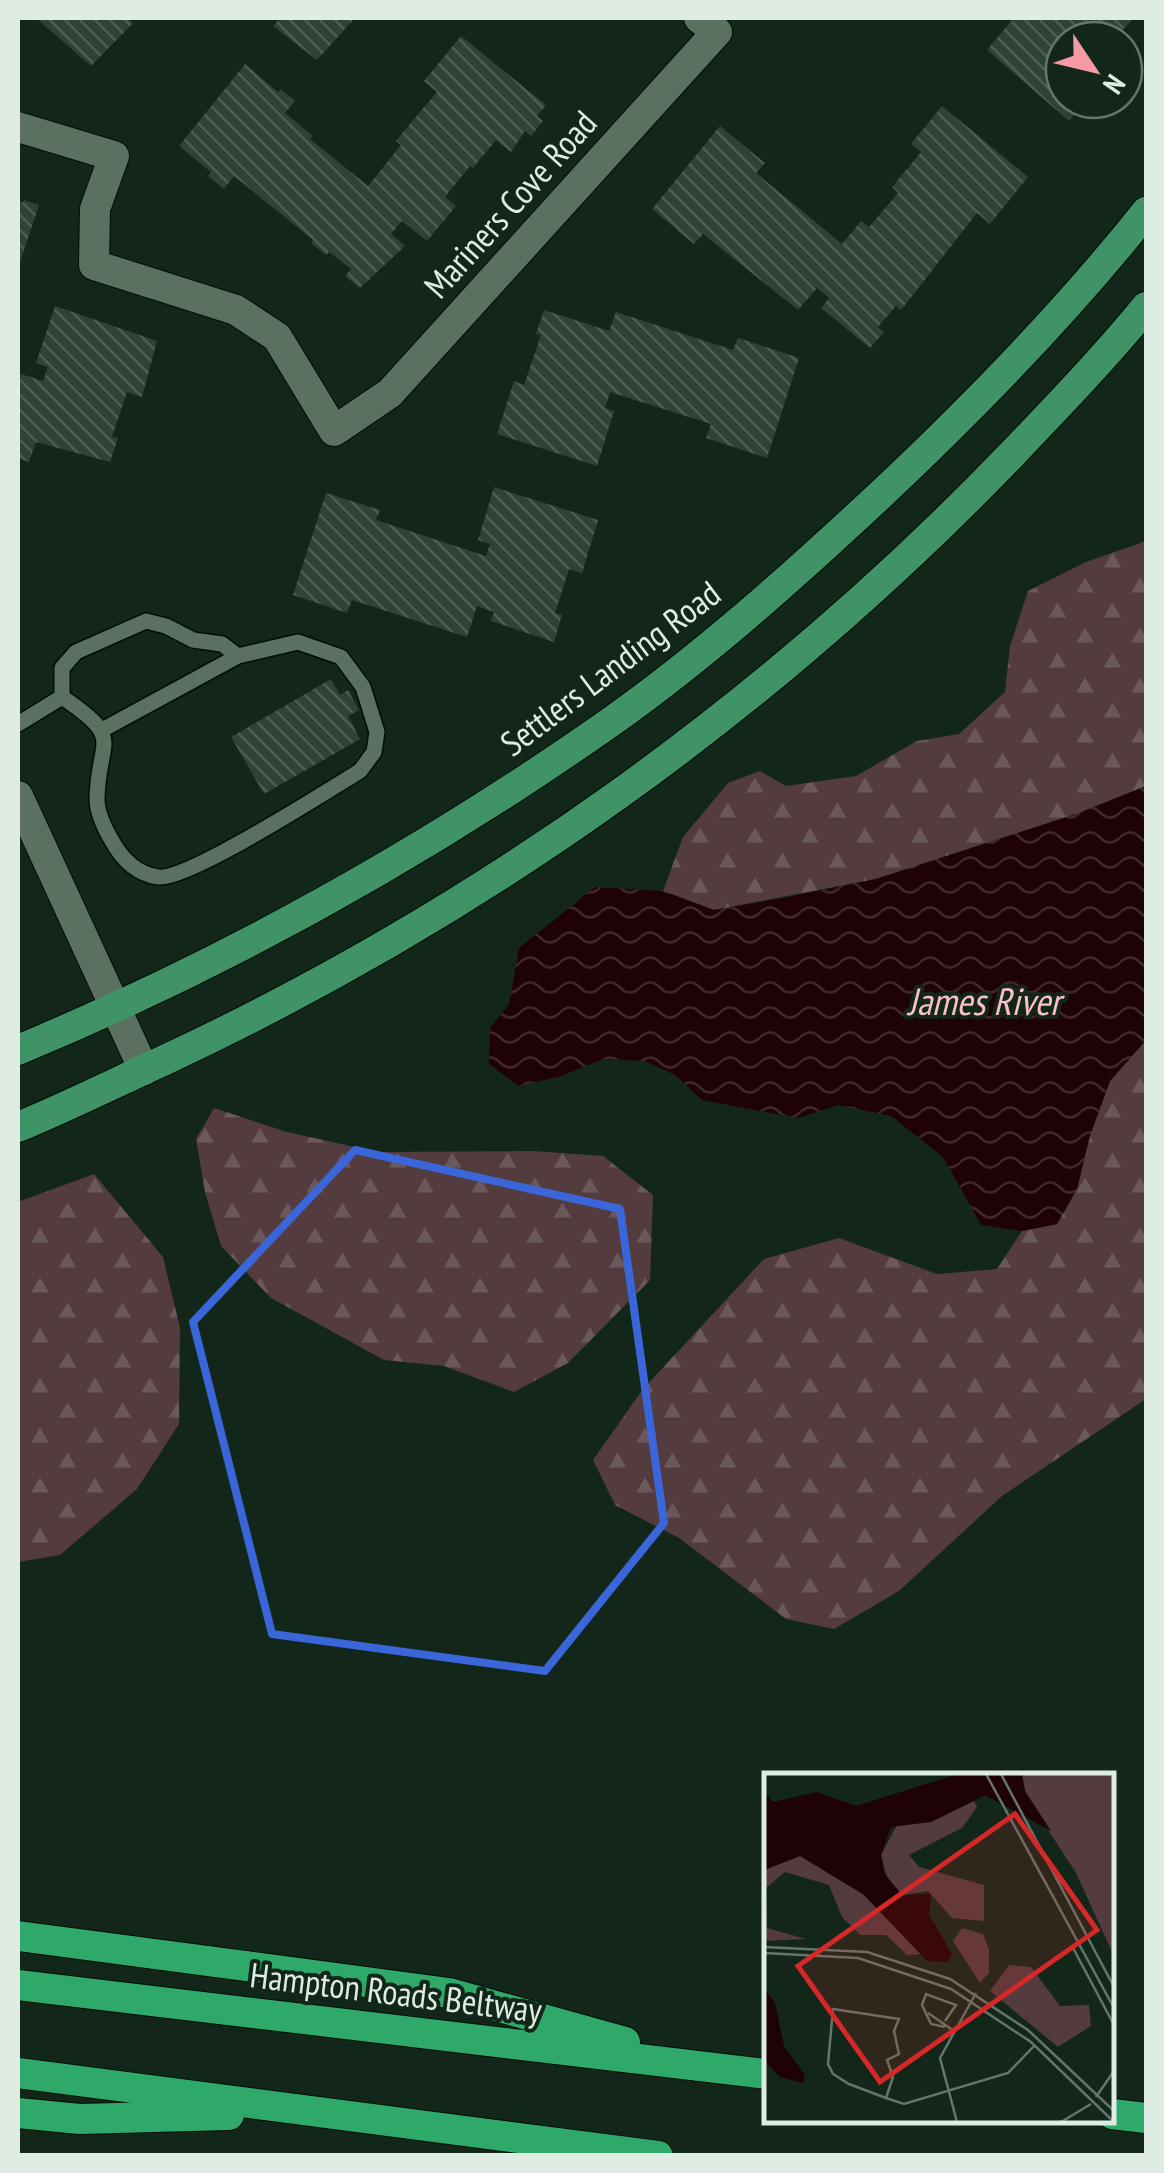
<svg xmlns="http://www.w3.org/2000/svg" width="1164" height="2173" font-family="'PT Sans Narrow',sans-serif">
<style>
.forest{fill:url(#forest-firs)}
.water{fill:url(#water-waves)}
.building{fill:url(#building-back-hatch)}
.lines{fill:none;stroke-linecap:round;stroke-linejoin:round}
.service-casing{stroke:#000f05;stroke-width:18}
.minor-casing{stroke:#000f05;stroke-width:32}
.primary-casing{stroke:#000f05;stroke-width:32}
.motorway-casing{stroke:#000f05;stroke-width:32}
.service{stroke:#5a7161;stroke-width:15}
.minor{stroke:#5a7161;stroke-width:30}
.primary{stroke:#409366;stroke-width:30}
.motorway{stroke:#2ea96a;stroke-width:30}
.marked{fill:none;stroke:#3a66da;stroke-width:8;stroke-linejoin:round}
.labels{text-anchor:middle;dominant-baseline:central;stroke-width:8;stroke-linejoin:round;paint-order:stroke}
.street-label{font-size:35px;fill:#dfece3;stroke:#12261a}
.water-label{font-size:38px;font-style:italic;fill:#f9bfc4;stroke:#12261a}
.inset-road{fill:none;stroke:#64756a;stroke-width:2.5}
.view{fill:#d62828;fill-opacity:0.15;stroke:#d62828;stroke-width:5}
.inset-edge{fill:none;stroke:#dfece3;stroke-width:5}
</style>
<defs>
<pattern id="forest-firs" width="22" height="20" patternUnits="userSpaceOnUse" patternTransform="scale(2.5)"><rect width="22" height="20" fill="#533b3e"/><path d="M5 1l3.5 6h-7zM16 11l3.5 6h-7z" fill="#6b585a"/></pattern>
<pattern id="water-waves" width="16" height="10" patternUnits="userSpaceOnUse" patternTransform="scale(2.5)"><rect width="16" height="10" fill="#1f0207"/><path d="M0 5q4-4 8 0t8 0" fill="none" stroke="#3f272b"/></pattern>
<pattern id="building-back-hatch" width="6" height="6" patternUnits="userSpaceOnUse" patternTransform="scale(2.5)"><rect width="6" height="6" fill="#2e4335"/><path d="M-1 5l2 2M0 0l6 6M5-1l2 2" fill="none" stroke="#4c5e52"/></pattern>
</defs>
<rect width="100%" height="100%" fill="#12261a"/>
<g class="forest">
<polygon points="1146,541 1146,786 1079,813 876,879 714,910 663,891 683,837 728,783 760,771 786,786 856,776 917,741 959,734 1005,692 1010,646 1028,591 1086,562"/>
<polygon points="1146,1040 1146,1399 1002,1496 899,1591 834,1629 786,1619 679,1538 615,1505 593,1460 643,1389 764,1259 839,1238 937,1274 997,1269 1022,1231 1057,1224 1077,1189 1089,1136 1110,1081"/>
<polygon points="214,1108 287,1132 377,1152 533,1151 603,1156 653,1195 650,1280 568,1363 514,1392 444,1366 384,1360 271,1298 221,1246 205,1192 196,1139"/>
<polygon points="94,1174 163,1257 180,1328 179,1424 137,1489 60,1555 18,1562 18,1202"/>
</g>
<polygon class="water" points="1146,786 1146,1040 1110,1081 1090,1136 1077,1189 1057,1224 1022,1231 981,1225 943,1157 891,1116 838,1105 798,1118 702,1100 675,1075 645,1061 603,1059 561,1076 519,1086 489,1064 490,1028 509,1004 519,948 595,887 663,891 714,910 778,899 876,879 1079,813"/>
<g class="building">
<polygon points="36,18 127,18 133,23 91,66"/>
<polygon points="281,18 355,18 317,60 273,26"/>
<polygon points="1014,18 1133,18 1114,40 1064,40 1064,100 1087,100 1069,121 987,50"/>
<polygon points="461,36 546,105 537,116 543,121 531,136 525,131 511,152 496,140 473,168 470,166 445,197 456,206 427,241 402,221 391,234 405,246 360,288 345,276 351,269 329,252 326,255 311,243 313,240 234,176 224,189 208,176 211,172 179,146 245,64 278,92 281,89 295,101 285,113 313,136 310,139 368,186 401,145 396,141 398,138 437,92 424,81"/>
<polygon points="942,106 1028,177 990,224 977,213 901,310 896,306 878,327 884,332 870,348 821,308 829,298 817,288 798,310 703,234 694,244 652,209 720,126 765,163 756,173 842,244 861,221 869,227 898,193 892,187 921,152 911,144"/>
<polygon points="24,200 39,205 18,268 18,201 23,203"/>
<polygon points="55,306 157,341 142,397 127,392 112,437 118,438 110,462 36,442 29,462 18,458 18,373 43,381 48,367 36,363"/>
<polygon points="544,310 609,331 616,312 733,350 738,338 799,358 767,458 706,438 711,424 610,392 605,408 614,411 597,466 497,434 514,381 524,385 541,335 536,334"/>
<polygon points="494,487 598,520 582,573 569,569 555,613 562,615 554,642 491,621 494,612 477,606 467,637 352,600 347,613 293,595 326,493 380,510 376,520 486,556 490,544 478,540"/>
<polygon points="331,679 340,695 348,690 359,710 348,716 360,739 264,794 231,737"/>
</g>
<g class="lines">
<g class="service-casing">
<g id="service">
<polyline points="62,697 62,668 76,652 146,621 166,626 193,640 222,644 238,656"/>
<path d="M18,724l44,-27c64,43 36,41 35,102 0,14 8,30 15,42 10,18 25,33 46,36 29,4 169,-86 202,-106l14,-19 3,-20 -14,-45 -22,-30 -43,-15 -60,14 -136,74"/>
</g>
</g>
<g class="minor-casing">
<g id="minor">
<polyline points="18,127 114,156 95,209 94,265 236,310 277,337 334,431 390,393 717,32 699,18"/>
<polyline points="18,796 144,1070"/>
</g>
</g>
<g class="primary-casing">
<g id="primary">
<path d="M18,1050c206,-86 404,-196 587,-324 97,-68 186,-148 272,-228 96,-90 187,-183 269,-286"/>
<path d="M18,1127c51,-21 101,-46 151,-69 317,-149 603,-354 845,-606 45,-47 91,-95 132,-145"/>
</g>
</g>
<g class="motorway-casing">
<g id="motorway">
<polyline points="18,1936 449,1993 625,2042"/>
<polyline points="18,1985 766,2074"/>
<polyline points="18,2073 658,2156"/>
<polyline points="18,2113 80,2119 229,2115"/>
<polyline points="1112,2114 1146,2118"/>
</g>
</g>
<use href="#service" class="service"/>
<use href="#minor" class="minor"/>
<use href="#primary" class="primary"/>
<use href="#motorway" class="motorway"/>
</g>
<path class="marked" d="M355,1150l265,59 44,314 -119,148 -273,-37 -79,-312z"/>
<g class="labels">
<g class="street-label">
<text transform="translate(510 204) rotate(-48)">Mariners Cove Road</text>
<text transform="translate(610 668) rotate(-37)">Settlers Landing Road</text>
<text transform="translate(396 1992) rotate(7)">Hampton Roads Beltway</text>
</g>
<g class="water-label">
<text x="984" y="1000">James River</text>
</g>
</g>
<g transform="translate(764 1773)">
<rect width="350" height="350" fill="#12261a"/>
<path d="M258,1h92v182l-38,-83 -50,-77z" fill="#533b3e"/>
<path d="M210,28l3,6 -15,21 -53,27 10,12 65,18v36l-32,-3 -24,-27 -26,4 -14,-14 -7,-26 17,-32 33,-1zM36,83l63,38 59,60 -15,1 -21,-20h-26l-18,-18 -13,-32 -44,-13 -19,16 1,40 39,11 -42,2v-71zM198,155l21,6 6,15v24l-9,10 -27,-42zM245,192l22,2 29,39 29,-1 2,21 -33,21 -68,-56z" fill="#533b3e"/>
<path d="M194,1h64l3,17 26,40 -66,-36 -54,27 -40,5 -10,28 3,18 18,22 29,-1 -2,21 23,39 -4,8 -21,-1 -64,-67 -63,-38 -36,14v-79l9,11 44,-10 39,14zM0,215l11,15 9,43 21,29 -2,8 -23,-6 -16,-17z" fill="#1f0207"/>
<path class="inset-road" d="M222,1l128,234M237,1l113,213M308,173l42,79M0,174l103,5 83,27 78,51 86,81M0,180l94,5 93,31 80,53 83,80M164,240l26,18M181,254l-14,-3 -9,-19 4,-11 30,11 -11,16M332,324l18,-26M122,325l7,-21 -6,-17 12,-6 -5,-23 5,-12 -66,-10 -5,55 5,10 16,10 37,14 18,6 104,-31 27,-28M193,349l-17,-64 36,-65M297,349l30,-18"/>
<path class="view" d="M251,41l82,116 -217,152 -82,-116z"/>
<rect width="350" height="350" class="inset-edge"/>
</g>
<rect width="1164" height="2173" fill="none" stroke="#dfece3" stroke-width="40"/>
<g transform="translate(1094 70) rotate(125)"><circle r="48" fill="#12261a" stroke="#64756a" stroke-width="2.5"/>
<path d="M0-8L18 38L0 25L-18 38Z" fill="#f49aa5"/>
<text y="-15" font-size="28" font-weight="bold" text-anchor="middle" fill="#dfece3">N</text>
</g>
</svg>
